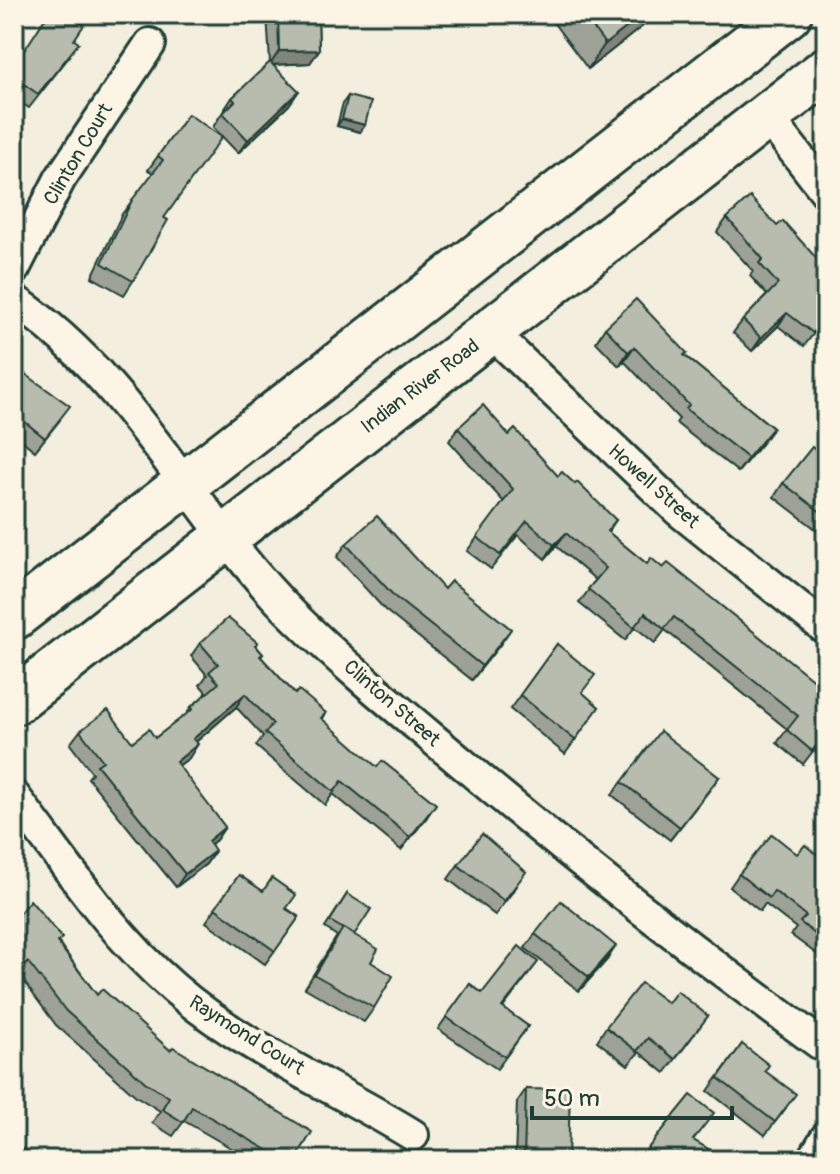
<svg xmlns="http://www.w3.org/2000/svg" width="840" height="1174" font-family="Pangolin,sans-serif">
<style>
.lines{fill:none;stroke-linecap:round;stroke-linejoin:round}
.street-casing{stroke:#1f3d34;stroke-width:36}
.primary-casing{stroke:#1f3d34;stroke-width:50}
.street{stroke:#fcf5e5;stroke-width:30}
.primary{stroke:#fcf5e5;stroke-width:44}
.wall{fill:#9ea296;stroke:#1f3d34;stroke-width:2}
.shaded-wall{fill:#81847a;stroke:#1f3d34;stroke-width:2}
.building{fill:#b8bcae;stroke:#1f3d34;stroke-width:2}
.labels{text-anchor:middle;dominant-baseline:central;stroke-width:8;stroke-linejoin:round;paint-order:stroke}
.street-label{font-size:20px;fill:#1f3d34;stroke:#fcf5e5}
</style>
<rect width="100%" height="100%" fill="#f3eede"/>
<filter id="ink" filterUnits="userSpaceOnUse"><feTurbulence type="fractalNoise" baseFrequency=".0125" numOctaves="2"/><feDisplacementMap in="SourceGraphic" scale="16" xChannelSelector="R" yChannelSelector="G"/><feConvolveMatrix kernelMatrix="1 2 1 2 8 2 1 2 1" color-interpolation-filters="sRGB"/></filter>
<g filter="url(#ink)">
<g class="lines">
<g class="street-casing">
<g id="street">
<polyline points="767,116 826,192"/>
<polyline points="14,269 60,179 150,44"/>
<path d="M14,300c120,80 181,219 280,316 54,53 112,100 169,148 118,100 239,194 363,284"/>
<polyline points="491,332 679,511 826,629"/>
<path d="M14,796c50,65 97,138 160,192 70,61 160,98 239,147"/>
<polyline points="813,1160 826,1138"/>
</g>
</g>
<g class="primary-casing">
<g id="primary">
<polyline points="14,617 789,14"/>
<polyline points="14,702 826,70"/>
</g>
</g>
<use href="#street" class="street"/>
<use href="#primary" class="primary"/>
</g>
<g class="wall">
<polygon points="267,14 318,14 319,50 310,63 273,65 289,105 238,153 213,127 232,98 270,63"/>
<polygon points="547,14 658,14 588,69"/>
<polygon points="74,40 69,57 29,108 14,98 14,65"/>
<polygon points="348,96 365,125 360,132 337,126 343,103"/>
<polygon points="188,114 164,219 133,281 124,295 92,277 122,214 153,173 148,170"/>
<polygon points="727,218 777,226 826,269 826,340 815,332 804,346 778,326 752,351 733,333 743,320 767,295 750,276 753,271 717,232"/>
<polygon points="605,328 685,356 773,428 738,472 676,423 679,419 624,361 619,366 596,342"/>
<polygon points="14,366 60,420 35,451 14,434"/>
<polygon points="458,428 509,435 558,476 616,520 608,532 647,564 826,690 826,760 814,750 803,764 777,743 787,729 665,630 655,643 635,627 625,640 579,603 596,580 556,546 545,559 518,535 491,569 467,551 504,502 449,441"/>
<polygon points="826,458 826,537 774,497 783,483"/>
<polygon points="346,544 444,589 502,642 472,680 385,610 337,557"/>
<polygon points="200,643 256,646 263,654 261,657 295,694 326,713 322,719 427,817 401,850 333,794 325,805 256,746 263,736 236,707 196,742 189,758 178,766 225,827 216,840 211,844 215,851 206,864 176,887 88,778 92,773 70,744 80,731 132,742 155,738 186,715 191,707 207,693 200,685 207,675 191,656"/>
<polygon points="557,644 582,693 599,707 565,754 510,709"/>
<polygon points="719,777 670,840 612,795 622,782"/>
<polygon points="797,854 826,862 826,961 791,935 796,928 765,904 760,911 730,887 739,874"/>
<polygon points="458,865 517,886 495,915 448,879"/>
<polygon points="239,875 299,917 265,964 206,922"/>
<polygon points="347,894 354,935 371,962 374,1008 364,1022 305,988 337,936 325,928"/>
<polygon points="14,920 59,943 97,995 295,1160 252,1160 184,1121 173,1136 152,1123 160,1111 136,1096 56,1025 19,975 14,979"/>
<polygon points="535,934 607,960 579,991 525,948"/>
<polygon points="538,962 503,1008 528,1026 497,1069 438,1029 470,984 482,993"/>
<polygon points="668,1003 708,1016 665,1073 639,1052 628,1065 597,1041 606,1027"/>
<polygon points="742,1044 786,1108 765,1135 708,1091"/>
<polygon points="526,1089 568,1160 515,1160 517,1102"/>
<polygon points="693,1140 727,1160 640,1159 648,1148"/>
</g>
<g class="shaded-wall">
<polygon points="644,14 658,14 588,69 605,44"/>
<polygon points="319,50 310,63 270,65 279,51"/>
<polygon points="299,91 289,105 238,153 248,140"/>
<polygon points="342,119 365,125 360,132 337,126"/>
<polygon points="787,313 778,326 752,351 761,338"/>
<polygon points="634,347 624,361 619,366 628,352"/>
<polygon points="773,428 763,442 738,472 748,458"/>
<polygon points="566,533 556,546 545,559 554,545"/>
<polygon points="511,629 502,642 472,680 482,666"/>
<polygon points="245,694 236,707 184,752 193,739"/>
<polygon points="198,744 189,758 166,775 176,762"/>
<polygon points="719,777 709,791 670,840 680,827"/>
<polygon points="436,804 427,817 401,850 410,837"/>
<polygon points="225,827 216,840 198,854 208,841"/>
<polygon points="215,851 206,864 176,887 185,874"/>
<polygon points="616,946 607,960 579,991 589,977"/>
<polygon points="28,962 19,975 14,979 14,972"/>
</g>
<g class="building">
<polygon points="48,14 69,14 84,25 74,40 79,43 38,94 14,77 14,66"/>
<polygon points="278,14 318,14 319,50 279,51"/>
<polygon points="583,14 644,14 605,44"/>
<polygon points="270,62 299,91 248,140 223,113 235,101 232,98"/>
<polygon points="348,96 371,102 365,125 342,119"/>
<polygon points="188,114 222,137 164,218 168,220 133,281 102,263 132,200 163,160 158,156"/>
<polygon points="750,197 777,226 783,221 826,269 826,320 824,319 813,333 787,313 761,338 743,320 778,284 759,263 763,259 727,218"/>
<polygon points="636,299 687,353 684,355 773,428 748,458 686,409 689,405 634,347 628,352 605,328"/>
<polygon points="14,366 70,406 45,438 14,413"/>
<polygon points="483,405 509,435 515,429 558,476 562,472 575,484 577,482 616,520 607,531 647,564 651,558 663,568 668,563 826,690 826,739 823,737 812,751 787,730 798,716 674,617 664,629 645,613 634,627 588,589 606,568 566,533 554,545 527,521 500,555 477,537 513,489 458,428"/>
<polygon points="812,447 826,458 826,516 783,483"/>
<polygon points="377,516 444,589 451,581 511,629 482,666 395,597 346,544"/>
<polygon points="228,618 258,643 255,645 263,654 260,656 295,694 299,690 326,713 321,718 377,767 382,761 436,804 410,837 342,781 334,792 265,733 273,724 245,694 193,739 198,744 176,762 225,827 208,841 215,851 185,874 97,765 103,761 80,731 108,710 132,742 149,729 155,738 193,709 191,707 219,683 209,672 218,664 200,643"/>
<polygon points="557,644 595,675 582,692 599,707 575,740 520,695"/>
<polygon points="660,731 719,777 680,827 622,782"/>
<polygon points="482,834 526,872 504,901 458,865"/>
<polygon points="772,834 797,854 805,845 826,862 826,943 800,922 806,916 774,891 769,898 739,874"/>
<polygon points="239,875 263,891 272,878 296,895 286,909 299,917 275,951 215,908"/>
<polygon points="347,894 371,909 354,935 330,921"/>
<polygon points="30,900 62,938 57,942 97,995 102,989 170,1050 173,1047 312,1132 295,1160 285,1160 192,1107 183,1122 162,1109 169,1097 145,1082 66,1011 28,962 14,972 14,920"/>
<polygon points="561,901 616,946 589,977 535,934"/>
<polygon points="343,928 378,949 371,962 393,976 374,1008 315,975"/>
<polygon points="519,946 538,962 502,1007 528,1026 505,1057 446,1017 470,984 482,993"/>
<polygon points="641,983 668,1003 677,991 708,1016 675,1059 648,1038 637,1051 606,1027"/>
<polygon points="742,1044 769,1065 765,1071 796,1094 775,1122 718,1078"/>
<polygon points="526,1089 570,1090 568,1160 524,1160"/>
<polygon points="691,1095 714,1113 693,1140 727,1160 648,1160 651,1155 648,1148"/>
<polygon points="23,1149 43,1160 18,1160"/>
</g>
</g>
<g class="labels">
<g class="street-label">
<text transform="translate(78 154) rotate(-59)">Clinton Court</text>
<text transform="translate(420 386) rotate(-37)">Indian River Road</text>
<text transform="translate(654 486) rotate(42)">Howell Street</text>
<text transform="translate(392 703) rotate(41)">Clinton Street</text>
<text transform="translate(247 1035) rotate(32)">Raymond Court</text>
</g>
</g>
<rect width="840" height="1174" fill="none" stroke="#fcf5e5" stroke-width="48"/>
<rect x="24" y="24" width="792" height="1126" fill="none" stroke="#1f3d34" stroke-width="3" filter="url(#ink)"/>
<path d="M532 1106v12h200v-12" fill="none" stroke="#1f3d34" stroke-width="4"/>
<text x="544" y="1106" font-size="24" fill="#1f3d34" stroke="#fcf5e5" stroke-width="6" paint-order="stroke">50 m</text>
</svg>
